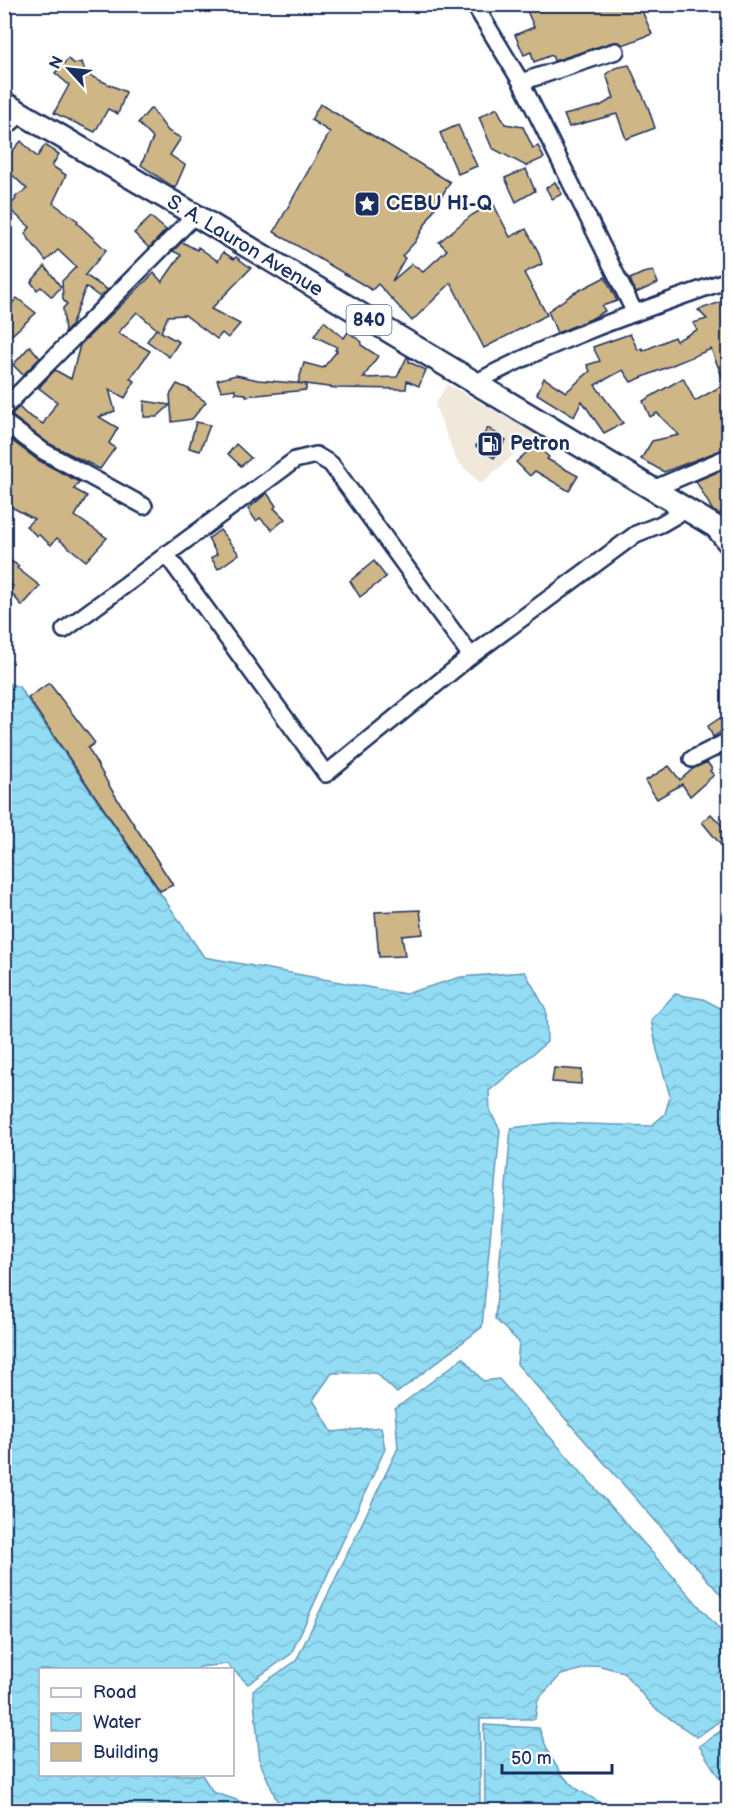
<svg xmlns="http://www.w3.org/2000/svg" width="733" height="1815" font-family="'Balsamiq Sans',sans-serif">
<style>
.built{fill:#f0e9db}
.water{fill:url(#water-waves);stroke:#6397b8;stroke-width:1.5}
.building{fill:#ceb686;stroke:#1b2f5e;stroke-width:1.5}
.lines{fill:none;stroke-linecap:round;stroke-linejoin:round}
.minor-casing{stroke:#1b2f5e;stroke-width:20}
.highway-casing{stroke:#1b2f5e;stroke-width:26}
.minor{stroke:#fff;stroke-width:15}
.highway{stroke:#fff;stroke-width:21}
.labels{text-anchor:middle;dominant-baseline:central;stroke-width:4.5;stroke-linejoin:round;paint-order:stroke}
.shield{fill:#fff;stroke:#5f6d8e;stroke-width:1.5}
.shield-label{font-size:18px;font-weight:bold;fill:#1b2f5e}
.poi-label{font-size:20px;font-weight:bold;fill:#1b2f5e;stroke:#fff;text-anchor:start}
.street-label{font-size:20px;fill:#1b2f5e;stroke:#fff}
</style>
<defs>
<pattern id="water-waves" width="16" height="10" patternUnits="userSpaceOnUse" patternTransform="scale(1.5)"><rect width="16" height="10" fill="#93ddf4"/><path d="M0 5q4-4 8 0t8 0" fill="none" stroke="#7ebed4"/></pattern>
</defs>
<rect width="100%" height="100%" fill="#fff"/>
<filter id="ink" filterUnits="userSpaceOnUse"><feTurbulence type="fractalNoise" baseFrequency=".0167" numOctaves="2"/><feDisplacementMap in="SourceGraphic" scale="12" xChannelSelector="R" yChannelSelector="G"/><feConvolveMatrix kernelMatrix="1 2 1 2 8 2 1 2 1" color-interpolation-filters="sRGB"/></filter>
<g filter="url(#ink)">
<polygon class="built" points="447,384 537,434 481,484 456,460 435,405"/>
<g class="water">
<polygon points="4,682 19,687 204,957 405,994 461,977 525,972 546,1010 547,1042 489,1091 490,1111 500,1130 482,1327 397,1393 376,1373 332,1373 313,1400 332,1432 381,1427 385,1449 291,1654 248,1684 227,1664 199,1667 198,1670 40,1670 40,1774 202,1775 213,1792 266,1810 5,1810"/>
<polygon points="675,994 703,999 728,1012 728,1603 517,1364 519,1342 495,1319 511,1128 553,1123 651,1126 665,1114 670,1096 657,1050 651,1020"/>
<polygon points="463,1358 483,1381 499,1379 728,1639 728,1715 697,1737 653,1707 623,1672 597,1665 561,1675 538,1699 535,1719 480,1719 480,1810 281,1810 260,1762 253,1690 296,1661 398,1448 395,1409"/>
<path d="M484,1725l55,3c7,21 18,46 37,60 10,7 22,13 33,19l1,3h-125z"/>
<polygon points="728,1726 728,1791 699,1746"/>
</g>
<g class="building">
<polygon points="524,4 639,4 652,34 623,45 619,42 613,42 554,61 552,55 534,62 531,52 524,55 515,35 534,27"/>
<polygon points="68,59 75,64 82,62 86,74 126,92 118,114 108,109 95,132 54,113 69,85 55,73"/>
<polygon points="629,65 648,107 655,128 626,139 617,114 569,127 564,115 600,106 614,98 606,74 615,68"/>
<polygon points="320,104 450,182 415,242 402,256 405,258 392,281 412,264 423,272 447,250 439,242 472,215 493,203 510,237 526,229 538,251 542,264 524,273 547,315 484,348 451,283 412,321 378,284 372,290 274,232 330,132 311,120"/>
<polygon points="151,108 168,131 181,138 170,155 185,165 175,188 141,165 153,138 138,123"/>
<polygon points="497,108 505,124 523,127 533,148 538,146 544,158 526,166 492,148 479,117"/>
<polygon points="458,125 477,166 458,174 440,133"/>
<polygon points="21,141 37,157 45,145 59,154 52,166 66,175 53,203 78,221 77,223 106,250 85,275 108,290 100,297 86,287 71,326 65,333 63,308 67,304 63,300 62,281 76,267 58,250 46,261 25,234 30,227 8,208 16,199 15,197 27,189 4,167 4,161"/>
<polygon points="526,169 535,191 516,202 505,178"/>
<polygon points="555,182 562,194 552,199 546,188"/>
<polygon points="151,217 166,230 149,248 134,233"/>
<polygon points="182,242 197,250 198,247 218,261 223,252 234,259 236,257 251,268 211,309 240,324 228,338 222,333 217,339 185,315 168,316 161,332 179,342 169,357 147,341 156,329 159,331 137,312 118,333 150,351 130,379 135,381 125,398 109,389 115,411 99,417 118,428 109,443 115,448 100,469 48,443 11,415 19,407 26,414 43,424 57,402 39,388 42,384 55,370 71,379 80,345 154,273 162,282 181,255 173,251"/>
<polygon points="45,266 61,287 52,297 41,287 37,290 31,282"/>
<polygon points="653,271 658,283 636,293 630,279 643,273"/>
<polygon points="605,277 617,301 602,306 605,311 591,319 557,333 548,311 574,293"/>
<polygon points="17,298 36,313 4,342 4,312"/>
<polygon points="729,299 729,447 664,472 641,459 652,441 679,435 657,413 650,417 643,401 683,378 695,401 725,384 711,349 631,382 623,370 595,385 623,423 604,433 582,401 574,417 537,394 544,378 566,392 590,371 587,365 600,361 593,347 630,334 638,350 642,348 643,351 674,337 676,341 697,330 693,323 707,319 698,310"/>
<polygon points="324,321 344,338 348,332 362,342 361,345 378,356 363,378 397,377 407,357 409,358 409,362 426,370 419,386 407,381 406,389 336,388 298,383 304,363 323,368 337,351 335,350 337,347 314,336"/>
<polygon points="30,346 40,358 23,375 13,365"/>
<polygon points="236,375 258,380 306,384 306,390 246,396 246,394 235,393 235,389 221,391 217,380"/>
<polygon points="177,384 191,390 190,391 206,402 192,419 172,422 170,395"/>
<polygon points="144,401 170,405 157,417 144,417"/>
<polygon points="196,422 210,425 200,451 189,448"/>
<polygon points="488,428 506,440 494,458 476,446"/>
<polygon points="4,435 38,460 79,482 74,489 87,496 75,516 107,538 86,561 57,538 51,545 39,535 37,536 26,526 34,519 4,503"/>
<polygon points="236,444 251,458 241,466 228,454"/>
<polygon points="535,445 549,457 547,459 578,476 569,491 535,471 530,476 516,462"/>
<polygon points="729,467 729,508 719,514 713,511 696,481"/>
<polygon points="267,493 276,506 274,508 285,519 272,530 260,518 256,521 248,509"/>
<polygon points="220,530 239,554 218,569 211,558 217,554 208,539"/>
<polygon points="4,557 19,566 17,568 40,586 22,606 9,590 13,586 4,581"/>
<polygon points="374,561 386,577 360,597 350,581"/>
<polygon points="49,683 95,743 88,748 113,792 173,885 160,891 28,698"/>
<polygon points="720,718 725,729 713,737 708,726"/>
<polygon points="707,762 712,769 710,771 714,775 690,796 682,784 657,799 645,781 669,766 680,780 694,768"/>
<polygon points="711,814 729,833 729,855 702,822"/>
<polygon points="420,910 423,934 402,936 405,956 379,957 375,912"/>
<polygon points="554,1068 582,1070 581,1084 552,1082"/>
</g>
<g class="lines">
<g class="minor-casing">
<g id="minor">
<polyline points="474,4 521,82 635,313"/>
<polyline points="521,82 616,51"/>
<polyline points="4,129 21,114"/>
<path d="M475,383c80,-44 168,-73 253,-103"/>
<polyline points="4,408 195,215"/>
<polyline points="4,422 43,451 144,506"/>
<polyline points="653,489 728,457"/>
<polyline points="166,554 326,774 471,656 636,534 661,524 685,510"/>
<polyline points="64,630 295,460 316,455 331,464 471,656"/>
<polyline points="692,759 728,741"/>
</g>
</g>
<g class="highway-casing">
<polyline id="highway" points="4,103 195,215 716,527 728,542"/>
</g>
<use href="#minor" class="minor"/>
<use href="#highway" class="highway"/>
</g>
</g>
<defs>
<g id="sight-square" transform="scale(1.35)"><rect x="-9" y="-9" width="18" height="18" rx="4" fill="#1b2f5e" stroke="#fff"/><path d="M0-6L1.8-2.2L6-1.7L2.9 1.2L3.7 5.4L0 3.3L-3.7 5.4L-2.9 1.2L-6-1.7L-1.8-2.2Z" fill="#fff"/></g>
<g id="fuel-square" transform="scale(1.35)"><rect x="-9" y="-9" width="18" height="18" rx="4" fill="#1b2f5e" stroke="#fff"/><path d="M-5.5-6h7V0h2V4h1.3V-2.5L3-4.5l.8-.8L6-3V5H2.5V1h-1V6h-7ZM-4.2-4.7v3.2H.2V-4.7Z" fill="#fff"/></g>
</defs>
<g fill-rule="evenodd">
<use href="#sight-square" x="367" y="204"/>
<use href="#fuel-square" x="490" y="444"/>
</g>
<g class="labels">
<rect class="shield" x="346.5" y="305" width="45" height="30" rx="4.5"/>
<g class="shield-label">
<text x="369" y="320">840</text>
</g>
<g class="poi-label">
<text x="386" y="204">CEBU HI-Q</text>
<text x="510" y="444">Petron</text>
</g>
<g class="street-label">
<text transform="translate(245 246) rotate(31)">S. A. Lauron Avenue</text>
</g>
</g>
<rect width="733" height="1815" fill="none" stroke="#fff" stroke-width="24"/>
<rect x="12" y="12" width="709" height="1791" fill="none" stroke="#1b2f5e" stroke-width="2" filter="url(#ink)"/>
<rect x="39" y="1668" width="195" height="108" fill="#ffffff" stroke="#a4acbf" stroke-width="1.5"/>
<rect x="51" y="1688" width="30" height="9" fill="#ffffff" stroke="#a4acbf" stroke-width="1.5"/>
<text x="93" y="1698" font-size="18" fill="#1b2f5e">Road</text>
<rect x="51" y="1713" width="30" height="18" fill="url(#water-waves)" stroke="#a4acbf" stroke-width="1.5"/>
<text x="93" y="1728" font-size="18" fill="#1b2f5e">Water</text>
<rect x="51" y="1743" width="30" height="18" fill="#ceb686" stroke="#a4acbf" stroke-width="1.5"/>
<text x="93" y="1758" font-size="18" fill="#1b2f5e">Building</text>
<g transform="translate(69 69) rotate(297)" stroke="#ffffff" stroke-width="4.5" paint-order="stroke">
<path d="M0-4.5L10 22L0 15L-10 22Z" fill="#1b2f5e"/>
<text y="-9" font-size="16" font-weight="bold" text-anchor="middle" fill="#1b2f5e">N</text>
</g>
<path d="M502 1764v9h110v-9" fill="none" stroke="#1b2f5e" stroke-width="3"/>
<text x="511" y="1764" font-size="18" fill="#1b2f5e" stroke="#ffffff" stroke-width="4.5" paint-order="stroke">50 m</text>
</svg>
